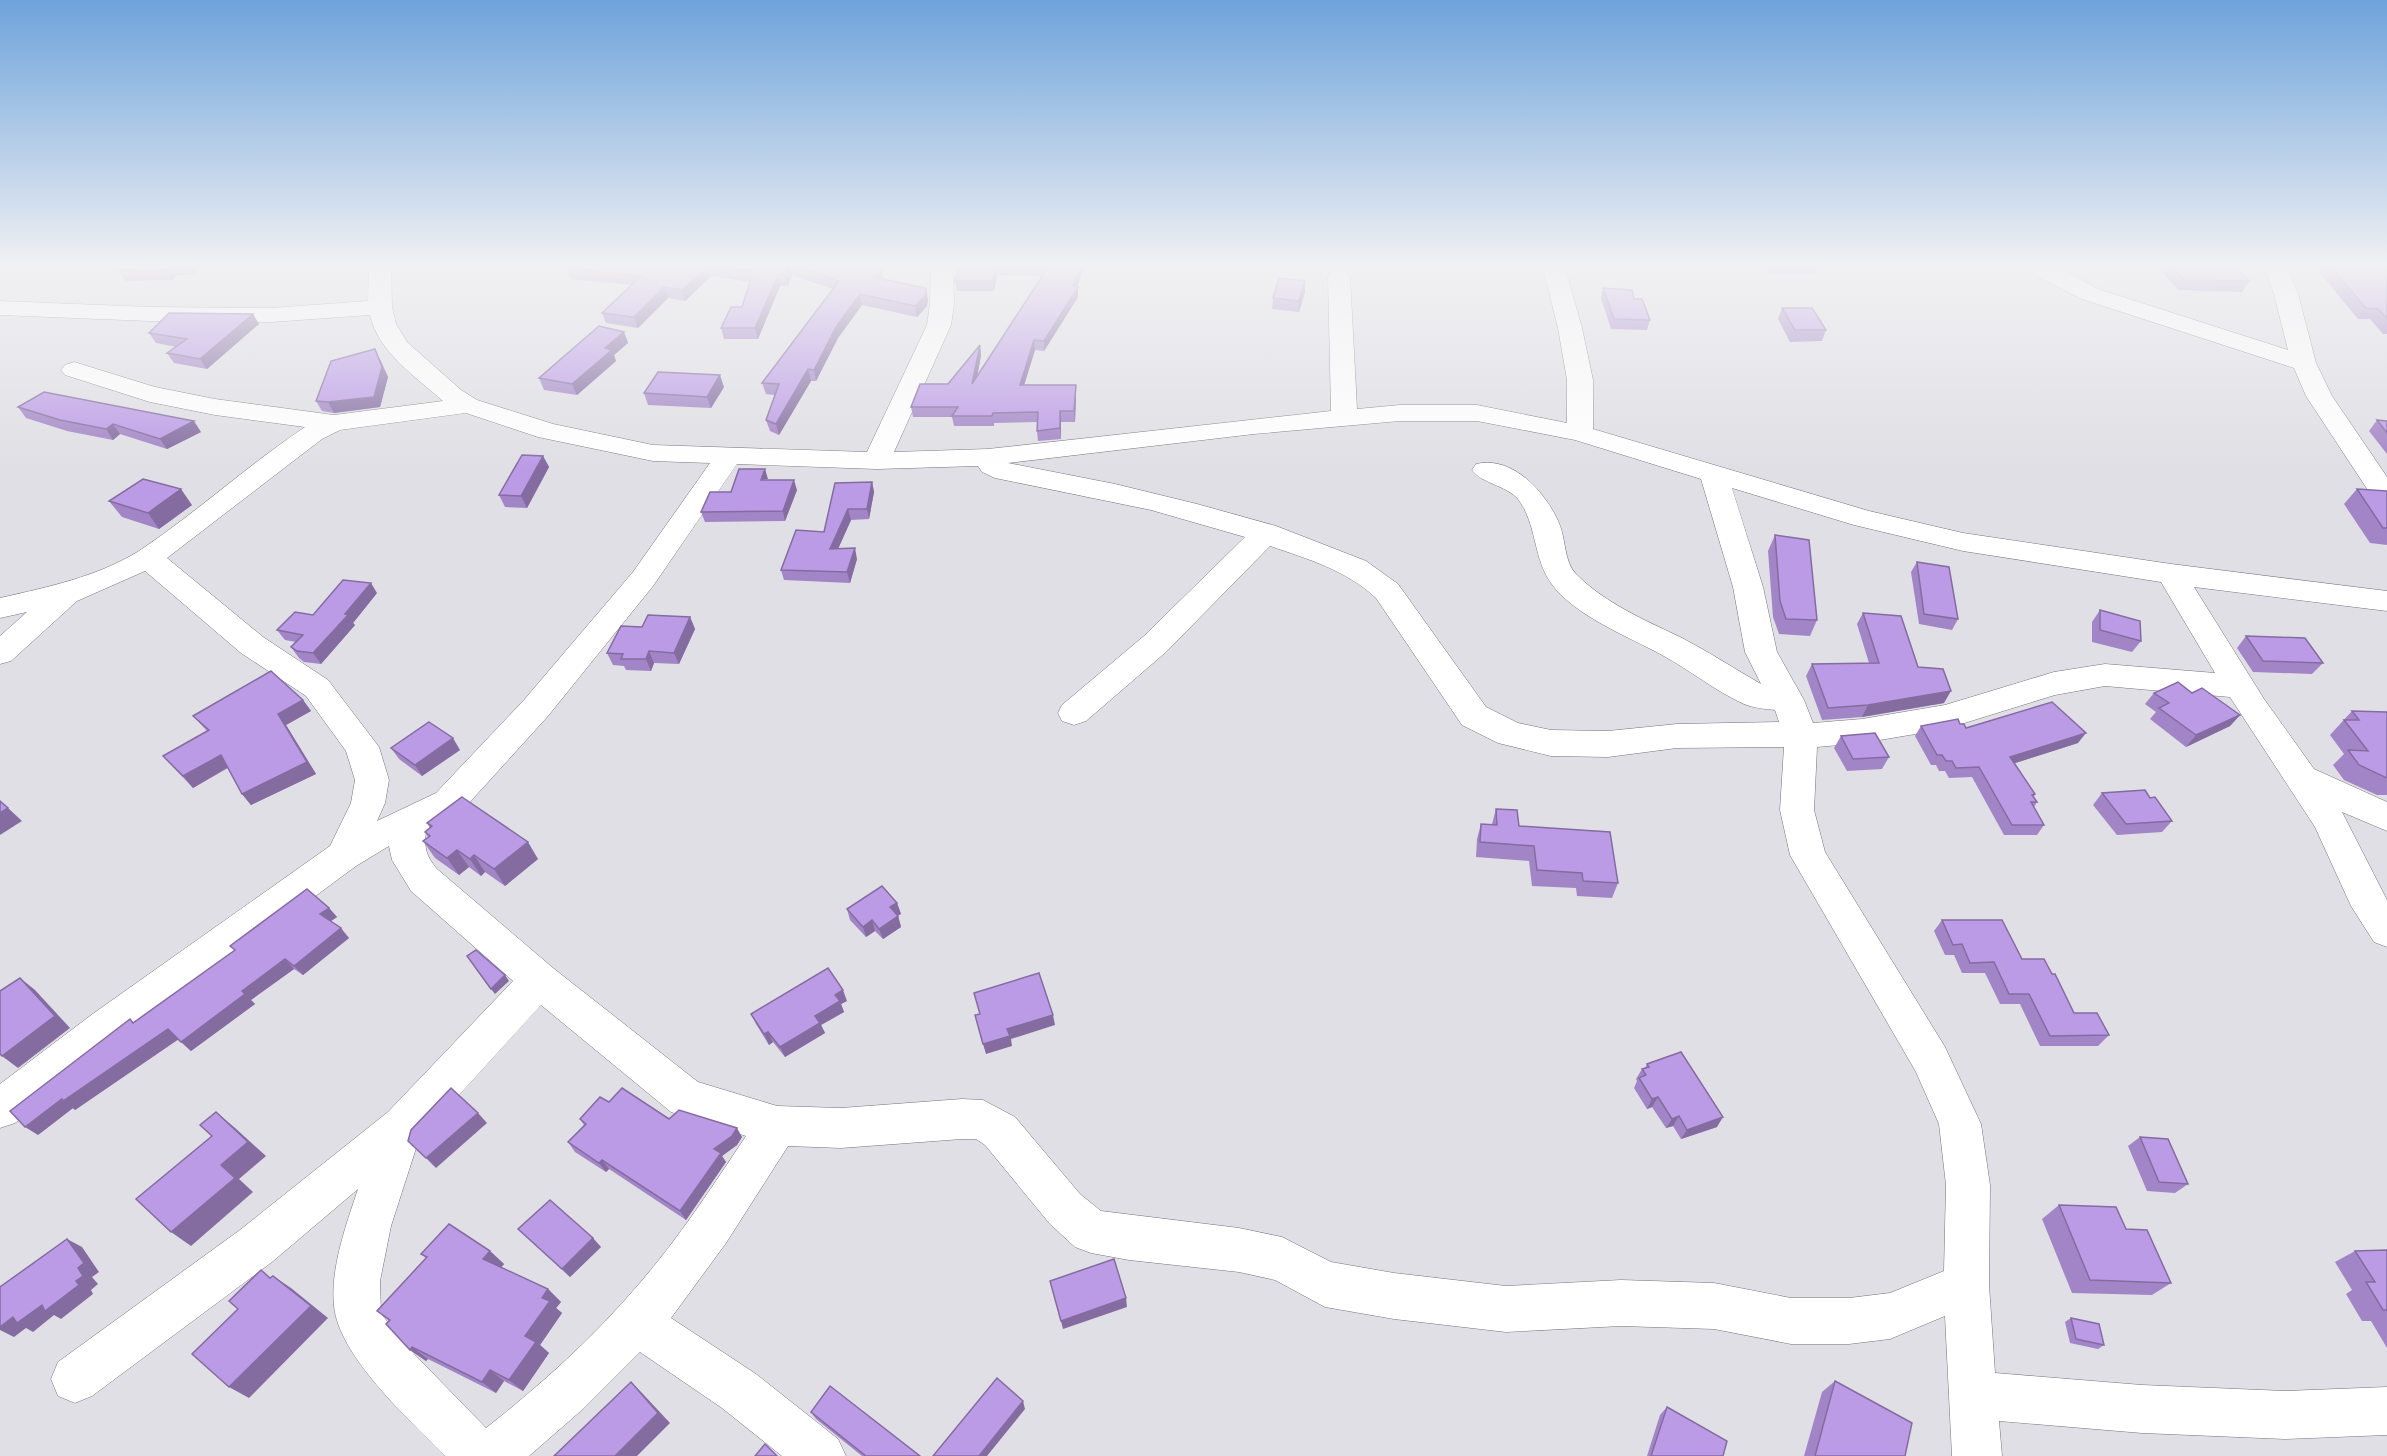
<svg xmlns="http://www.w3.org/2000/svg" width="2387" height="1456" font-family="'Roboto Condensed',sans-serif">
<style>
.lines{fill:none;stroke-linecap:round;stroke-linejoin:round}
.minor-casing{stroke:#747379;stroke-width:1}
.minor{fill:#fff;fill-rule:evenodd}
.wall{fill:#a285c6}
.shaded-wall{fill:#846ca1}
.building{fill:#bc9be6;stroke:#846ca1;stroke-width:1.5}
</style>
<rect width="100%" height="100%" fill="#e0dfe5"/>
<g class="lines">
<g class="minor-casing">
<g id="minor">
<path d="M369,264h22l1,43 4,17 11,18 54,48 16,10 76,24 100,21 214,7 60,-127 3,-21 1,-40h22l1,40 -3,21 -57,127 94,-3 343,-38 -3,-134 3,-5 8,-2 8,2 3,5 7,132 43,-4h77l90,18v-43l-9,-52 -16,-64h22l18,64 11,52v49l276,82 94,22 208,31 216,27v20l-193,-24 70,112 50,70 73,33v29l-45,-19 45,88v47l-13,-5 -23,-36 -36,-79 -85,-130 -125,-11 -50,9 -110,34 -83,14 -45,4 -3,63 11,42 120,195 36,77 9,61 -1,100 6,88 147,12 143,6 102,-4v48l-102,4 -143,-6 -143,-12 3,35h-50l-7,-140 -55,23 -41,5h-58l-77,-15 -93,-3 -115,6 -112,-13 -69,-12 -50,-27 -36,-8 -110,-12 -38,-7 -16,-6 -25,-23 -65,-79 -9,-6h-14l-121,9 -53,-2 -62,97 -55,75 85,56 82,65 8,17h-64l-60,-48 -82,-56 -57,57 -54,47h-84c-35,-36 -106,-99 -111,-150 -4,-37 12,-81 24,-117l-86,73 -180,134 -17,7 -17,-7 -7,-17 7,-17 182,-132 148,-118 125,-131 -102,-90 -19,-31 -3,-14 -33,20 -234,173 -107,84 -15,5v-44l94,-71 236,-167 21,-43 4,-23 -9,-29 -40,-55 -65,-43 -96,-82 -68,30 -66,60 -11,3v-28l27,-24 -27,6v-20c48,-11 97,-21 139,-47 57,-38 109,-86 166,-124l-90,-12 -65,-13 -85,-27 -4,-5 4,-5 9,-3 81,25 60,12 119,16 109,-14c-27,-24 -65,-49 -73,-86l-99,7 -121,-1 -150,-6v-14l150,6 121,1 97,-7zM466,413l72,24 115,24 57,2 -77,109 -109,128 -88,93 -59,28 8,-18 4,-23 -10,-33 -51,-67 -65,-43 -96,-79 155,-119 18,-9zM1400,421h77l98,19 126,39 32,108 12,65 16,32c-26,-15 -52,-32 -79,-46 -37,-18 -76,-34 -106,-64 -12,-12 -10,-35 -17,-51 -13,-30 -46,-68 -83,-59l-4,6c10,14 34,15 46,29 19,25 15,59 33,84 22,32 78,54 111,72 28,15 53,36 82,49 10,4 21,5 31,6l4,12 -102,2 -69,7 -57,-1 -33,-7 -32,-16 -88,-123 -32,-23 -90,-35 -79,-22 -82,-20 -107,-21 246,-29zM737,464l140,5 101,-3 4,6 13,6 156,32 94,27 -101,99 -82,69 -4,8 4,8 12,4 12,-4 80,-69 104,-106c38,13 76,24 106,52l86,127 36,18 53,13 57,1 69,-9 107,-1 -4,63 10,45 126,217 23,52 7,61 -2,86 -54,22 -41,5h-58l-77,-15 -93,-3 -115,6 -112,-13 -63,-11 -49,-25 -43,-9 -138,-17 -21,-17 -65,-77 -32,-17 -21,-1 -121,9 -64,-2 -79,-24 -145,-114 -116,-99c-11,-13 -13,-21 -11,-38l34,-18 88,-97 105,-130zM1732,488l122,37 109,26 198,31 54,91 -110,-9 -51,8 -109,33 -83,14 -49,4 -9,-23 -27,-48 -14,-65zM541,1005l130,107 75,24c-34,51 -67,102 -107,148 -45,53 -98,101 -153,144l-71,-73 -34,-41 -1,-33 11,-55 28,-87z"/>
<polygon points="2026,264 2051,264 2098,289 2288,350 2274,294 2263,264 2285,264 2298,294 2316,363 2332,396 2387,477 2387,507 2377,504 2306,396 2294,368 2082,299 2042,279"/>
</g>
</g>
<use href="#minor" class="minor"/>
</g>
<g class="wall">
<polygon points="127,264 204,264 194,275 177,275 172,280 125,281 119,271"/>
<polygon points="861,264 884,279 928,299 927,306 917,317 862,305 838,338 816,381 811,381 779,435 770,431 766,420 775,395 766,394 762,383 833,289 792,275 788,286 780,286 758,339 724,339 721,328 742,307 750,282 711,276 685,301 668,298 638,328 606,323 602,313 631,285 570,279 566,268"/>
<polygon points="960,264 1048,264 1047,267 1084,266 1077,287 1078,297 1044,351 1035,350 1024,385 1076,385 1076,395 1075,422 1061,422 1061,439 1038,441 1037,431 1037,422 994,423 994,426 954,426 952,417 913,417 911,407 948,384 980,345 981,355 977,377 1042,276 997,275 994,291 957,291 955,281"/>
<polygon points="1764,264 1820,264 1816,274 1770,274"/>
<polygon points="2162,264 2234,264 2249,281 2242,292 2178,290 2160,270"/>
<polygon points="2318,264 2387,264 2387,334 2383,334 2370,319 2358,319 2315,267"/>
<polygon points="1603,288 1634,299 1650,320 1647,330 1611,329 1601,298"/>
<polygon points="1305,292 1299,312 1272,309 1273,298"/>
<polygon points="1782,308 1826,330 1822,341 1790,342 1778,319"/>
<polygon points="259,324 207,369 174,363 167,353 176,347 156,343 149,333"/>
<polygon points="624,332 628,343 614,355 616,361 577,395 544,390 539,378"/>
<polygon points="380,359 388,377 380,407 334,413 322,411 316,401"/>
<polygon points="724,387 711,408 648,405 644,393"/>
<polygon points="18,407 201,432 167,449 120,434 113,440 67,431 26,418"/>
<polygon points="2377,420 2387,421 2387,454 2369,431"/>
<polygon points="543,456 549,467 527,508 505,507 499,495"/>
<polygon points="768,480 797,490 785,521 705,522 701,512 731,492"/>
<polygon points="872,482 874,492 869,519 851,520 838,549 857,559 850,583 784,580 781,570 824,532"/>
<polygon points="2357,489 2387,491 2387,545 2370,543 2344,504"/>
<polygon points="109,501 192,505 159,529 122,517"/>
<polygon points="1775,535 1817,620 1810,636 1779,634 1773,617 1768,551"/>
<polygon points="1917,562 1958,619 1952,630 1919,624 1911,572"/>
<polygon points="377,593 353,623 355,625 321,664 304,662 299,658 291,647 296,642 285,640 277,630 313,615"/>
<polygon points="2100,610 2141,641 2132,652 2092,642 2092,622"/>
<polygon points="1863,613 1918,667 1944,703 1862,717 1822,720 1806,676 1812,664 1869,663 1857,624"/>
<polygon points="690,617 695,629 679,664 654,663 651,671 626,670 624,666 613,665 607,653 642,627"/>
<polygon points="2246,636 2323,663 2312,674 2253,672 2237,648"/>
<polygon points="2154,693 2192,693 2240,715 2230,726 2186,747 2150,719 2156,712 2145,704"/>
<polygon points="303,700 311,711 286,725 316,774 251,805 242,794 228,768 193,788 163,756 207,731 193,716"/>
<polygon points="2352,711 2387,712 2387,795 2377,795 2344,780 2333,765 2344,754 2330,735"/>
<polygon points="1960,724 1966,728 2078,743 2015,763 2035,794 2034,797 2037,802 2034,807 2044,825 2037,835 2004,835 1972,777 1949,778 1945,771 1939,771 1936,765 1931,765 1915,736 1921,726"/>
<polygon points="1841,736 1889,757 1882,769 1847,771 1834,748"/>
<polygon points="391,748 460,750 422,776 399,759"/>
<polygon points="2102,793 2150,798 2172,821 2162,832 2117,835 2093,805"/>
<polygon points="1496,809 1519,826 1618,883 1612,898 1577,896 1576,888 1532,886 1529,861 1476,857 1477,839 1481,824 1492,824"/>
<polygon points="427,823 538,859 505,886 485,872 481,876 469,867 459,875 435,858 423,841 428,837 425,832 430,828"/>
<polygon points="897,903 901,914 898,915 901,927 883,939 875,931 866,937 850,920 847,909"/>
<polygon points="329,908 337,917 331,921 349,938 303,975 294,969 251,1000 255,1004 191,1051 178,1039 75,1110 73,1108 38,1135 130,1019 133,1022"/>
<polygon points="1942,920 2052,974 2074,1013 2109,1035 2098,1046 2040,1046 2020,1004 2000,1004 1985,973 1962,973 1954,955 1945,955 1934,931"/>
<polygon points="847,1001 841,1004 844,1012 821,1025 825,1033 785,1057 773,1042 769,1045 756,1024 751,1014"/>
<polygon points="1647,1064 1717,1127 1681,1139 1673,1126 1666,1128 1652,1107 1647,1109 1634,1088 1637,1081 1636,1079 1642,1069 1645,1068"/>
<polygon points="609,1102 742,1137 737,1145 722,1156 726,1162 686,1220 609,1169 606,1172 575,1152 568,1142 584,1125 580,1119"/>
<polygon points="2140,1137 2188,1184 2175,1193 2147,1191 2128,1146"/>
<polygon points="2059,1205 2126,1229 2171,1283 2152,1295 2072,1293 2042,1219"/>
<polygon points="518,1229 601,1247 570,1277"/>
<polygon points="2387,1250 2387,1348 2371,1321 2362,1321 2346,1294 2352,1290 2335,1262 2355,1251"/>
<polygon points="490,1251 504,1264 501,1268 548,1289 561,1302 556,1308 562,1313 540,1345 549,1353 523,1391 504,1381 496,1393 428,1359 426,1361 410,1350 389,1321 377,1311 426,1258 421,1254"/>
<polygon points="2071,1318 2104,1345 2098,1349 2070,1343 2065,1322"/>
<polygon points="1835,1381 1905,1456 1804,1456 1822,1392"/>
<polygon points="1667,1407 1723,1456 1647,1456 1660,1415"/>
<polygon points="811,1412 920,1456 862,1456 816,1419"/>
</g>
<g class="shaded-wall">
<polygon points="190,264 204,264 194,275 189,265"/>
<polygon points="790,264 792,275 788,286 785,275"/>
<polygon points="1045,264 1048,264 1045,276 1044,266"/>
<polygon points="1081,264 1084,264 1084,266 1077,288 1078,287 1078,297 1044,351 1044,341 1073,286"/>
<polygon points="171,265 177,275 172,280 166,270"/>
<polygon points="996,265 997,275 994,291 992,281"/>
<polygon points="708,266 711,276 685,301 682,290"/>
<polygon points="882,270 884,280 873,277"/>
<polygon points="778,275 780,286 758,339 755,328"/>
<polygon points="1305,281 1305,292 1299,312 1299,301"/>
<polygon points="664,287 668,298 638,328 634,317"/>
<polygon points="926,288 928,299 927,306 917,317 915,306"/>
<polygon points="860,294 862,305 838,338 816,381 814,370 836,327"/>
<polygon points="253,314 259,324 207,369 200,359"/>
<polygon points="624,332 628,343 614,355 616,361 577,395 572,384 605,348"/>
<polygon points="1034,340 1035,350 1021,395 1020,385"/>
<polygon points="980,345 981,355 974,395 972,384"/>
<polygon points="375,349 388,377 380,407 334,413 328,402"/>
<polygon points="808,369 811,381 779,435 776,424"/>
<polygon points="720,375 724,387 711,408 707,397"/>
<polygon points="1076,385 1076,395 1075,422 1074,411"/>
<polygon points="1060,411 1061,422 1061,439 1060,428"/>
<polygon points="194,421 201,432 167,449 160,439"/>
<polygon points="113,424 120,434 113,440 106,429"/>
<polygon points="543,456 549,467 527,508 521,496"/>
<polygon points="765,469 768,479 761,480"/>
<polygon points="794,480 797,490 785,521 783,511"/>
<polygon points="872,482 874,492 869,519 867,509"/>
<polygon points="181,489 192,505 159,529 148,513"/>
<polygon points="848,509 851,520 833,560 830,549"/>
<polygon points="855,548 857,559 850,583 847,572"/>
<polygon points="371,583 377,593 353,623 355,625 321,664 313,653"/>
<polygon points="690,617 695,629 679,664 674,653"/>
<polygon points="649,651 654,663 651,671 646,659"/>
<polygon points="1951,691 1944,703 1862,717 1868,705"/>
<polygon points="303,700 311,711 286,725 316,774 251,805 242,794 278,714"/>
<polygon points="2240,715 2230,726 2186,747 2196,735"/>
<polygon points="2086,733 2078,743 2003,767 2010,757"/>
<polygon points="453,738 460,750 422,776 415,765"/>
<polygon points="221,755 230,766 193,788 183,776"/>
<polygon points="8,808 22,821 0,835 0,813"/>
<polygon points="528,842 538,859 505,886 494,869"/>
<polygon points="457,850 469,867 459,875 447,858"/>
<polygon points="474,855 485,872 481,876 470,859"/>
<polygon points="897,903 901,914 893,918 890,907"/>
<polygon points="329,908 337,917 328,923 320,914"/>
<polygon points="898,916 901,927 883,939 879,929"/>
<polygon points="872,920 875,931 866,937 863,927"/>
<polygon points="341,928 349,938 303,975 294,966"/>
<polygon points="285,959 294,969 251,1000 255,1004 191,1051 181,1042 242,991"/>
<polygon points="505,975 509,981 495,994 491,989"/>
<polygon points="20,978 35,990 70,1028 18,1068 2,1056"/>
<polygon points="843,990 847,1001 841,1004 844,1012 821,1025 825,1033 785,1057 780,1047 815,1016 835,995"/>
<polygon points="1053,1015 1055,1025 1011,1039 1012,1046 986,1054 983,1044 1007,1029"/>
<polygon points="168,1029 179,1039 75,1110 73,1108 38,1135 25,1127 62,1099"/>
<polygon points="768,1032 773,1042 769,1045 764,1034"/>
<polygon points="1658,1097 1652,1107 1647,1109 1652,1099"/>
<polygon points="216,1112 234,1127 266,1156 239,1179 253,1192 191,1246 171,1232 221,1165"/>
<polygon points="478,1113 487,1123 436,1168 426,1158"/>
<polygon points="1679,1116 1673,1126 1666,1128 1672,1119"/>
<polygon points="1723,1117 1717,1127 1681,1139 1687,1130"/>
<polygon points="737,1128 742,1137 737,1145 722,1156 726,1162 686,1220 680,1211 714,1149"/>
<polygon points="602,1160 609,1169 606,1172 599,1163"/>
<polygon points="593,1238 601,1247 570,1277 562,1269"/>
<polygon points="67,1239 82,1247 99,1272 92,1277 98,1284 91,1290 93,1294 61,1319 54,1315 33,1332 26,1328 14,1337 0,1330 0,1327 13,1317 42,1305 78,1268"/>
<polygon points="490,1251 504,1264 497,1272 483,1259"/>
<polygon points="273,1276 291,1288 328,1318 249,1398 229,1387"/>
<polygon points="548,1289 561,1302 556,1308 562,1313 540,1345 549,1353 523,1391 509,1380 525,1336 542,1298"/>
<polygon points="1126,1298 1127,1307 1063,1329 1061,1321"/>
<polygon points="412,1347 428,1359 426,1361 410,1350"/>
<polygon points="490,1370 504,1381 496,1393 482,1382"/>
<polygon points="631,1382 642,1393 670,1423 637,1456 615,1456"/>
<polygon points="1023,1401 1025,1409 987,1456 979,1456"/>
</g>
<g class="building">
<polygon points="127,264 190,264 189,265 171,265 166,270 119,271"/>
<polygon points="570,264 861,264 882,270 873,277 926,288 926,295 915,306 860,294 836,327 814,370 808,369 776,424 766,420 779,384 762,383 839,281 790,264 785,275 778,275 755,328 721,328 731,307 742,307 753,272 708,266 682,290 664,287 634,317 602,313 641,276 566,268"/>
<polygon points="960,264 1045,264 1044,266 996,265 992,281 955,281"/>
<polygon points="1050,264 1081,264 1073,286 1078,287 1044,341 1034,340 1020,385 1076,385 1074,411 1060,411 1060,428 1037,431 1038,412 993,413 992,416 952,416 958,407 911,407 920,384 948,384 980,345 972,384"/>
<polygon points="2170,264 2234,264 2249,281 2184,280"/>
<polygon points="2328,264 2387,264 2387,318 2378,309 2366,308"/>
<polygon points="1279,278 1305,281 1299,301 1273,298"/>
<polygon points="1603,288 1632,290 1634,299 1642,299 1650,320 1614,319"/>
<polygon points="1782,308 1812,308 1826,330 1795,330"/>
<polygon points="169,313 253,314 200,359 167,353 187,339 149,333"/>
<polygon points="599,326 624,332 605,348 612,350 572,384 539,378"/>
<polygon points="375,349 382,367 374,397 328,402 316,401 331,361"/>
<polygon points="658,372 720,375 707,397 644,393"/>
<polygon points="44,392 194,421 160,439 113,424 106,429 60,420 18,407"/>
<polygon points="2377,420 2387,421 2387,433"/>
<polygon points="522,455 543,456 521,496 499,495"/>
<polygon points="739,469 765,469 761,480 794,480 783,511 701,512 710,492 731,492"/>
<polygon points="143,479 181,489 148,513 109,501"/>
<polygon points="872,482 867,509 848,509 830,549 855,548 847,572 781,570 796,530 824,532 835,483"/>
<polygon points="2357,489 2387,491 2387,528 2383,528"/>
<polygon points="1775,535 1809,540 1817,620 1786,619 1780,601"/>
<polygon points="1917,562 1949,567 1958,619 1924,614"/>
<polygon points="343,580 371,583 345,614 348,615 313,653 297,651 291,647 303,635 277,630 295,612 313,615"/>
<polygon points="2100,610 2140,621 2141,641 2100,630"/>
<polygon points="1863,613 1901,616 1918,667 1943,669 1951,691 1868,705 1828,708 1812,664 1879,663"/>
<polygon points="648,615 690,617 674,653 649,651 646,659 621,659 623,654 607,653 621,626 642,627"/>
<polygon points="2246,636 2305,638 2323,663 2263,661"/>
<polygon points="271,671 303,700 278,714 307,762 242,794 221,755 183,776 163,756 209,730 193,716"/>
<polygon points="2178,682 2192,693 2202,688 2240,715 2196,735 2159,708 2169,703 2154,693"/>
<polygon points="2052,702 2086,733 2010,757 2035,794 2032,795 2037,802 2031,802 2044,825 2012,825 1979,767 1956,768 1952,761 1946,761 1942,755 1937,755 1921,726 1958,719 1960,724 1964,724 1966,728"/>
<polygon points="2352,711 2387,712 2387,778 2359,765 2348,750 2368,751 2344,720 2359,720"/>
<polygon points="429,722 453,738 415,765 391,748"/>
<polygon points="1875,733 1889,757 1853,759 1841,736"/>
<polygon points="2145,790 2150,798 2155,797 2172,821 2126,824 2102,793"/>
<polygon points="462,797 528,842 494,869 474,855 470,859 457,850 447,858 423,841 430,836 425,832 432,826 427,823"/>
<polygon points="0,801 8,808 0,813"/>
<polygon points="1496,809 1517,810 1519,826 1610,832 1618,883 1583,881 1582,873 1537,870 1534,846 1480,842 1481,824 1497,825"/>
<polygon points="882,886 897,903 890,907 898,916 879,929 872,920 863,927 847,909"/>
<polygon points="307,889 329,908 320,914 341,928 294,966 285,959 242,991 245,994 181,1042 168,1029 63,1101 62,1099 25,1127 10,1111 130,1019 133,1023 235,950 230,946"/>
<polygon points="1942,920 2002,920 2022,959 2044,959 2052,974 2055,974 2074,1013 2097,1013 2109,1035 2050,1036 2029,994 2009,994 1994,962 1970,963 1962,944 1953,945"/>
<polygon points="476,950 505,975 491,989 467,956"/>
<polygon points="828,968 843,990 835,995 840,1001 815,1016 820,1023 780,1047 768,1032 764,1034 751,1014"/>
<polygon points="1039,973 1053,1015 1007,1029 1010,1036 983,1044 975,1015 980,1014 974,993"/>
<polygon points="20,978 55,1016 2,1056 0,1054 0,991"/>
<polygon points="1681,1052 1723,1117 1687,1130 1679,1116 1672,1119 1658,1097 1652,1099 1639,1078 1646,1075 1642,1069 1649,1067 1647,1064"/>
<polygon points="451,1088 478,1113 426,1158 408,1141 411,1130"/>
<polygon points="622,1088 669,1119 679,1110 737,1128 732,1136 714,1149 721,1153 680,1211 602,1160 599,1163 568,1142 586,1124 580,1119 600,1097 609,1102"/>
<polygon points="216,1112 248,1142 221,1165 235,1178 171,1232 136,1199 212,1136 200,1125"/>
<polygon points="2140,1137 2168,1139 2188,1184 2159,1182"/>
<polygon points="550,1200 593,1238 562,1269 518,1229"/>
<polygon points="2059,1205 2116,1207 2126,1229 2147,1230 2171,1283 2090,1280"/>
<polygon points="449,1224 490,1251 483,1259 548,1289 542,1298 550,1301 525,1336 536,1342 509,1380 490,1370 482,1382 412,1347 410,1350 386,1324 390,1320 377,1311 427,1257 421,1254"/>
<polygon points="67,1239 84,1263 78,1268 83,1276 76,1281 79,1285 45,1311 42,1305 17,1323 13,1317 0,1327 0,1287"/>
<polygon points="2387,1250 2387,1310 2383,1310 2366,1282 2375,1282 2355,1251"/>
<polygon points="1114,1259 1126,1298 1061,1321 1050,1281"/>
<polygon points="261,1270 270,1278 273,1276 311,1306 229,1387 192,1354 238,1309 229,1301"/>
<polygon points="2071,1318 2099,1324 2104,1345 2076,1339"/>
<polygon points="997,1378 1023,1401 979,1456 933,1456"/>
<polygon points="1835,1381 1912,1423 1905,1456 1815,1456"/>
<polygon points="631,1382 658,1413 615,1456 554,1456"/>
<polygon points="830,1386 920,1456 866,1456 811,1412"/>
<polygon points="1667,1407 1727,1441 1723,1456 1651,1456"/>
<polygon points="765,1444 777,1456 755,1456"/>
</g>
<linearGradient id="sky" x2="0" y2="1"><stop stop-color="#6ea3db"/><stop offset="0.57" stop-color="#f1f1f3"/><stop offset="1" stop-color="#f1f1f3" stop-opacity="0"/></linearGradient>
<rect width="2387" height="467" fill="url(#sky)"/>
</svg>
